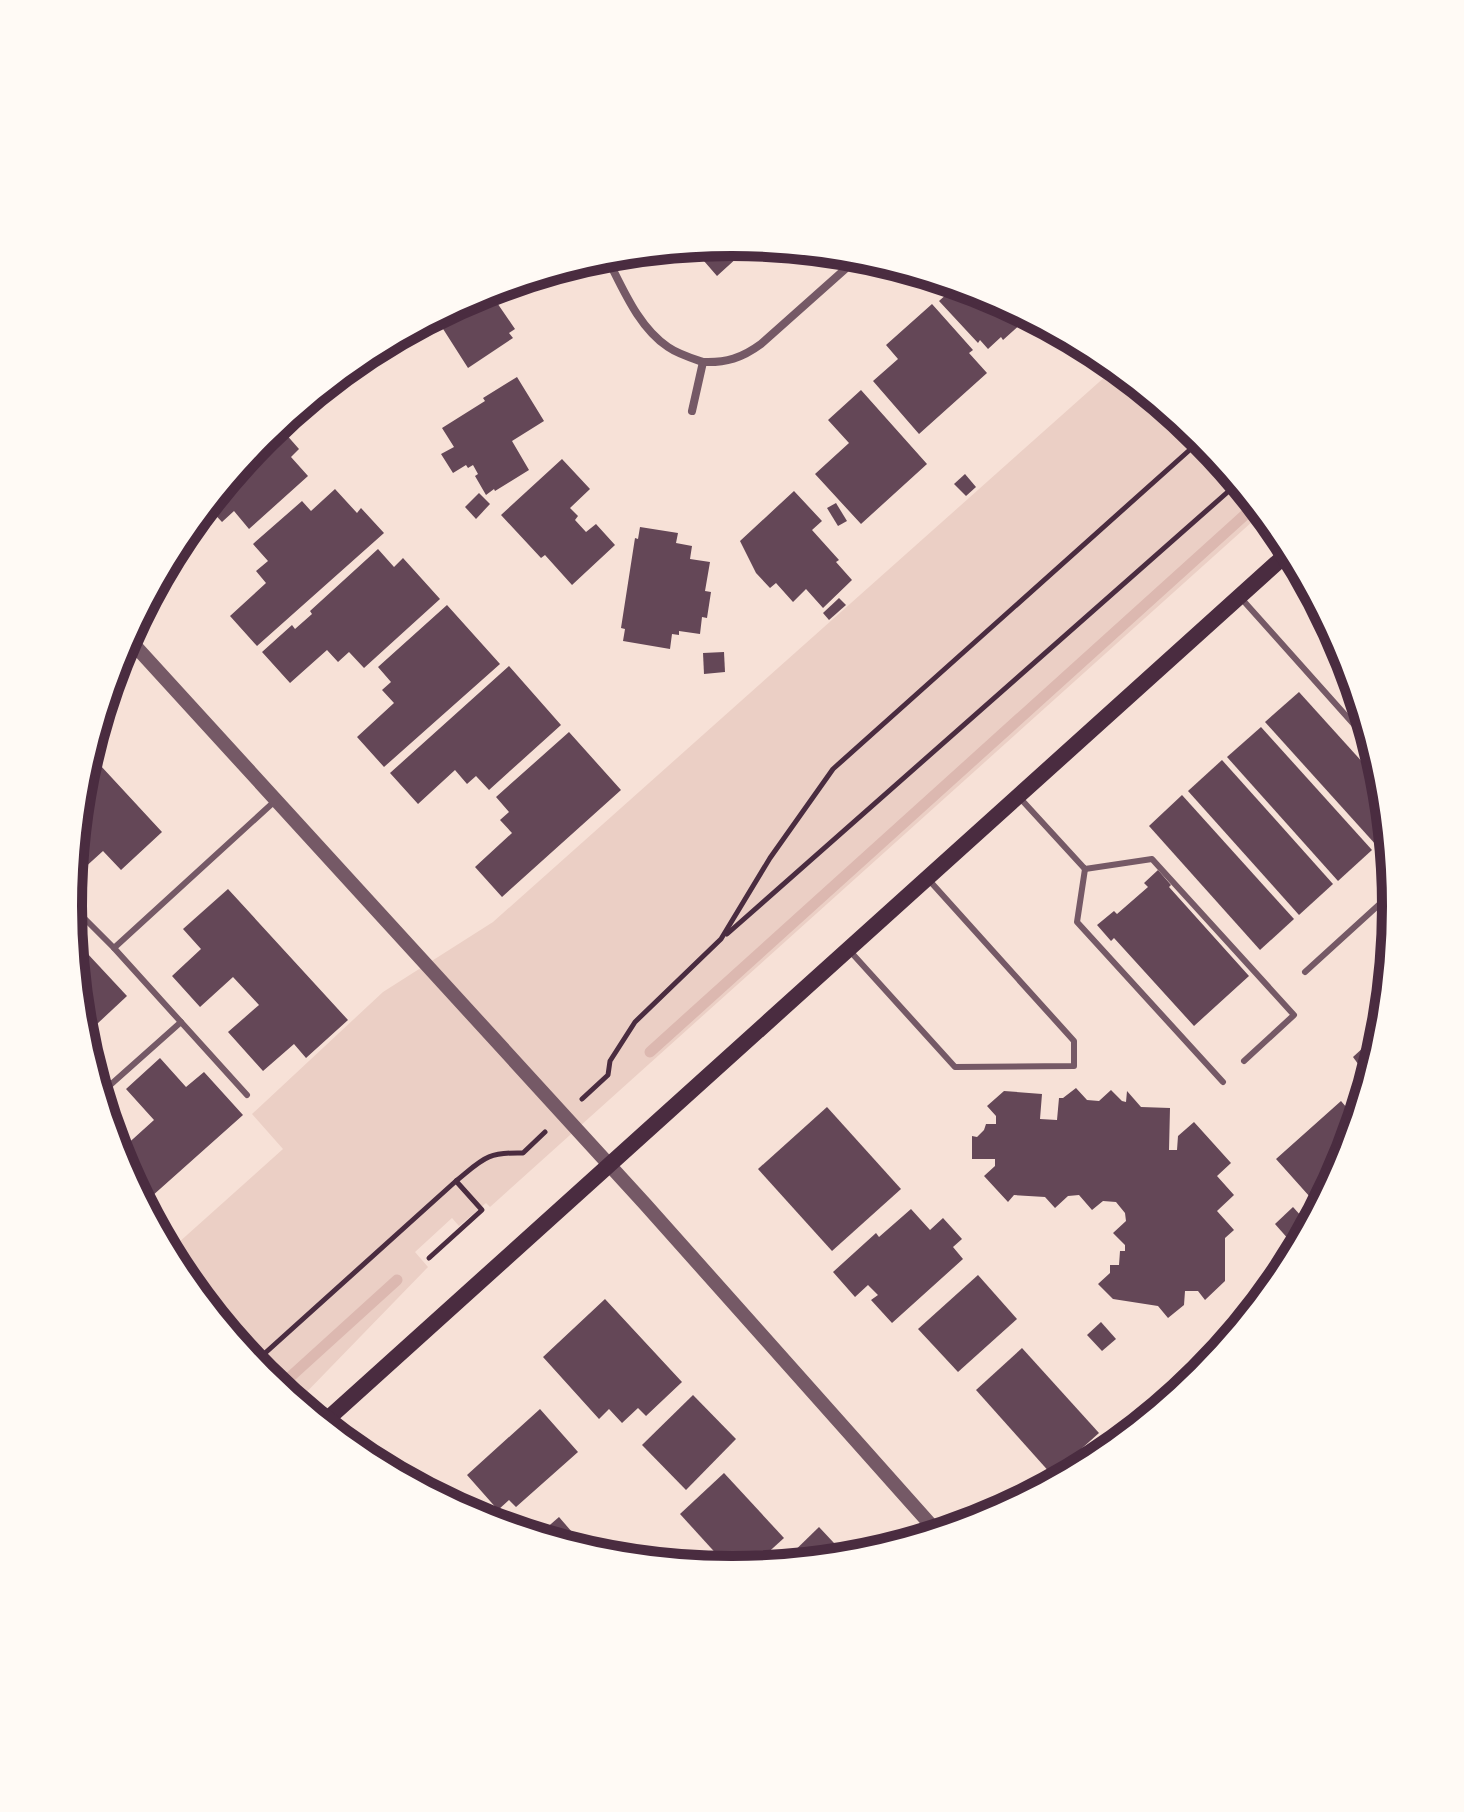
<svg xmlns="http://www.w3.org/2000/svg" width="1464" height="1812" font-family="'PT Sans Narrow',sans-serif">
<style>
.green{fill:#ebcfc5}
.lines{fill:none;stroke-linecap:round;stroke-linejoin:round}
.stream{stroke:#dcb8b0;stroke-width:11}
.building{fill:#644757}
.path{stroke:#4a2c40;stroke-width:5}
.service{stroke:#755966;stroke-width:6}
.minor{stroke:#755966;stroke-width:8}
.tertiary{stroke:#755966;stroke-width:14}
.secondary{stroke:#4a2c40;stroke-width:16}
.rim{fill:none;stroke:#4a2c40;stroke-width:10}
</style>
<rect width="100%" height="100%" fill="#f7e1d7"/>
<polygon class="green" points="1116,367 1202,437 1263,512 490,1207 486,1203 459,1226 452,1218 415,1252 428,1267 296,1403 262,1375 180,1275 168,1252 283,1149 252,1114 383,992 493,922"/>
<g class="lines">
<g class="stream">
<polyline points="650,1052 1257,504"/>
<polyline points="278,1388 397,1280"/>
</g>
</g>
<g class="building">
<polygon points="732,242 753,244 747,250 743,245 735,252 739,256 717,276 691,246"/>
<polygon points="958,284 987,293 1040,322 1029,332 1022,323 1003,340 1001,337 988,349 980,340 978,343 939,301"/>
<polygon points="503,285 491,294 515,329 509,333 513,338 468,368 438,321 426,329 422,322 478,292"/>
<polygon points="932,304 973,350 969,353 987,373 919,434 873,381 898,359 886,345"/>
<polygon points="403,333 404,334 383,349 380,345"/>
<polygon points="517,377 544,421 512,441 529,470 495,491 494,489 486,495 475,476 478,474 473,465 468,468 466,465 453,473 441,454 454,447 442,428 485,401 483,398"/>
<polygon points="861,390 927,464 861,524 815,474 849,443 828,420"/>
<polygon points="277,424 299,449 291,457 308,476 249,529 234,511 222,522 206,505 218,495 216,493 263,436"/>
<polygon points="562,459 590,489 570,508 578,516 575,520 586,532 596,524 615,545 572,585 545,555 541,558 501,515"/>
<polygon points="965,474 976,487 966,496 954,484"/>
<polygon points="335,489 357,513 361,508 384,533 257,646 230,616 266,583 256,571 268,561 253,544 302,501 311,511"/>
<polygon points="794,491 822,521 812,530 839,560 836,562 852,580 823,608 806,589 793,602 776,583 770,588 756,573 740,541"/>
<polygon points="479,493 490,504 476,519 465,507"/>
<polygon points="836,503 847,521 838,526 827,508"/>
<polygon points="640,527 678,533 676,543 692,546 690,559 710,562 705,591 711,592 707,618 702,617 700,634 679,631 679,635 672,634 670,649 623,641 625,629 621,628 635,538 638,539"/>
<polygon points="378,549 394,567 403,558 440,599 364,668 349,652 338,662 327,650 290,683 262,652 292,625 295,629 312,614 310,611"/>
<polygon points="839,598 846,605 829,620 823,613"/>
<polygon points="447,605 500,664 384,767 357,737 394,703 382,690 391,682 378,667"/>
<polygon points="724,652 725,672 704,674 703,653"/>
<polygon points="509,666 561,725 489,790 476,776 467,784 455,770 418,804 390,773"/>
<polygon points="1299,692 1384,786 1389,835 1377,846 1265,722"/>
<polygon points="1261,727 1372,850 1338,881 1227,757"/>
<polygon points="569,732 621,790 502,897 475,867 512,833 500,820 509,812 496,797"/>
<polygon points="88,752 162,832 121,870 103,851 71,880 81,776"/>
<polygon points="1222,760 1333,884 1299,915 1188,791"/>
<polygon points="1182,795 1294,919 1260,950 1149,826"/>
<polygon points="1158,870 1171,885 1169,887 1249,976 1194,1026 1114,938 1111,941 1097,925 1114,911 1117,914 1148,887 1144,883"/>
<polygon points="228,889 348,1020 306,1058 294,1044 263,1071 228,1032 259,1005 233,977 200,1007 172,976 201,949 183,929"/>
<polygon points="86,952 127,996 82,1038 74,964"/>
<polygon points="1365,1046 1374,1056 1361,1068 1353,1057"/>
<polygon points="160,1058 186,1087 204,1072 243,1115 142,1205 118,1160 111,1135 123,1148 154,1120 126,1089"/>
<polygon points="1076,1088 1087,1100 1099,1101 1111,1090 1122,1101 1126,1102 1127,1091 1141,1107 1170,1108 1169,1150 1177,1150 1178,1136 1194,1122 1231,1163 1217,1176 1234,1195 1217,1211 1234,1230 1225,1238 1225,1281 1205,1300 1198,1291 1185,1291 1184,1305 1168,1318 1158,1306 1113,1299 1098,1284 1110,1273 1110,1265 1119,1265 1120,1251 1125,1251 1125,1245 1113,1233 1126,1221 1125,1213 1116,1202 1103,1201 1092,1210 1079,1195 1068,1196 1055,1208 1045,1197 1014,1195 1008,1202 984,1176 995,1166 995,1159 972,1159 972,1136 977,1137 984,1130 986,1124 996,1124 996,1116 987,1106 1004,1091 1042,1094 1040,1119 1057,1120 1059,1098 1063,1098"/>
<polygon points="1341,1101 1352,1114 1357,1109 1360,1113 1345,1161 1340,1170 1310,1197 1276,1159"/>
<polygon points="827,1107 901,1189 832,1251 758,1169"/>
<polygon points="1293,1207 1310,1226 1297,1249 1275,1224"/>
<polygon points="911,1209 930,1230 943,1218 962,1239 953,1247 963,1259 892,1323 871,1300 878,1295 868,1285 855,1297 833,1272 876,1233 879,1237"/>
<polygon points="978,1275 1017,1319 958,1372 918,1329"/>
<polygon points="605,1299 682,1382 646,1416 638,1408 622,1423 609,1409 599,1419 543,1357"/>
<polygon points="1101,1322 1116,1339 1102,1351 1087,1335"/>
<polygon points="1022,1348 1099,1433 1052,1475 976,1390"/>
<polygon points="693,1395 736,1439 686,1490 642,1445"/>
<polygon points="1166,1400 1168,1403 1149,1419 1147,1417"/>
<polygon points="540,1409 578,1452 516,1507 509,1500 498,1510 467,1475"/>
<polygon points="724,1473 784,1538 751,1568 731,1570 680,1514"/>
<polygon points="559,1517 591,1554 536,1537"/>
<polygon points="819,1527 849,1559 780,1565"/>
</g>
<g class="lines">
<g class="path">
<polyline points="727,934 1239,482"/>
<polyline points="582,1099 608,1075 610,1061 635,1022 721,939 770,858 833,769 1203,438"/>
<polyline points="429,1258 482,1210 456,1181"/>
<path d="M253,1364l203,-183c27,-22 30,-29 67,-28l22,-21"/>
</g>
<g class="service">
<polyline points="1240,597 1374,747"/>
<polyline points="1019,797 1085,869 1152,859 1294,1015 1244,1061"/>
<polyline points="1085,869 1077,922 1223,1082"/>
<polyline points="68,902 114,948 247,1095"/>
<polyline points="114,948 276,800"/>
<polyline points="849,950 955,1067 1074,1066 1074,1041 928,879"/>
<polyline points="1305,972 1394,891"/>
<polyline points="99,1095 181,1022"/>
</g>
<g class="minor">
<path d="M605,254c17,32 32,72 63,93 10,7 23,11 35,15l-11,49"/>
<path d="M703,362c23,1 39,-4 58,-18l100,-89"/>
</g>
<polyline class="tertiary" points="127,637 645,1204 939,1534"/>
<polyline class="secondary" points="322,1424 1291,550"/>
</g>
<path d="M0 0H1464V1812H0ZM82 906a650 650 0 1 1 1300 0a650 650 0 1 1-1300 0Z" fill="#fffaf5" fill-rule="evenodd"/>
<path class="rim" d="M82 906a650 650 0 1 1 1300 0a650 650 0 1 1-1300 0Z"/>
</svg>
